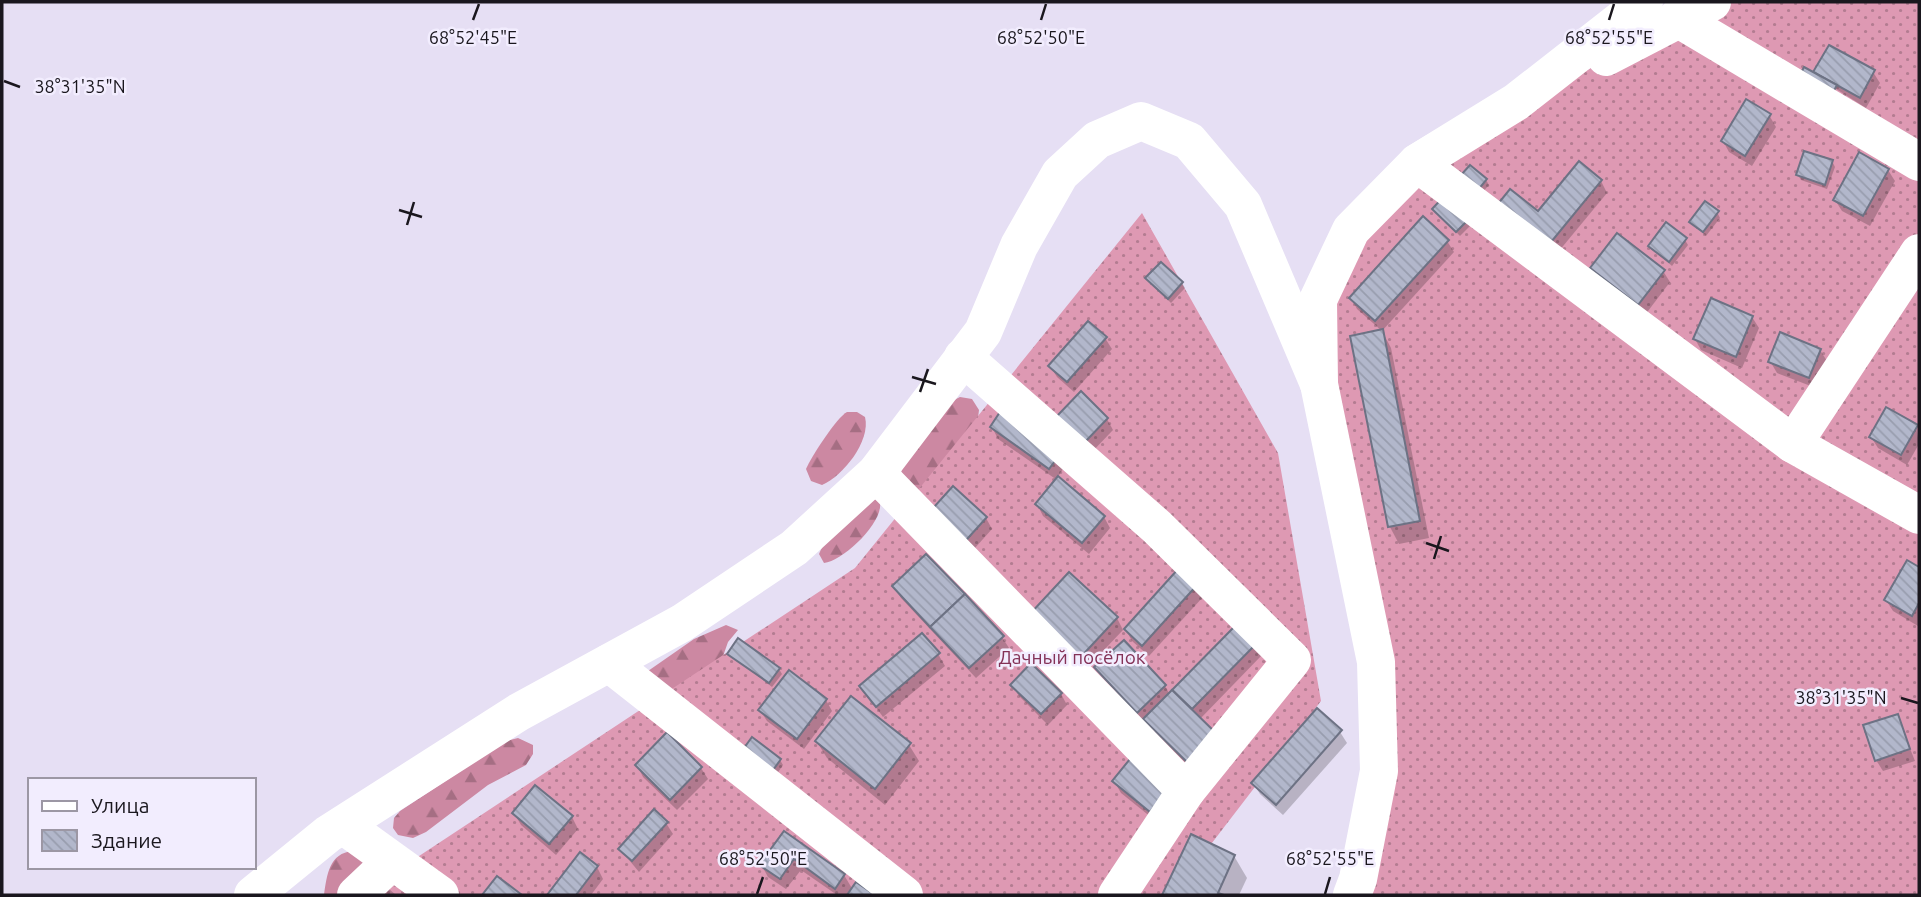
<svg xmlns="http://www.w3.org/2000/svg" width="1921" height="897" font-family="Ubuntu,sans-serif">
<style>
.forest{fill:url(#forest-firs)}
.garden{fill:url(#garden-dots)}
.shadow{fill:#0003}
.building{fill:url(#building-back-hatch);stroke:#6d7284;stroke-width:2}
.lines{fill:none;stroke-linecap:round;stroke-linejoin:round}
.minor{stroke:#fff;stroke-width:38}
.ticks{fill:none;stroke:#1a171e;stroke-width:2.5}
.labels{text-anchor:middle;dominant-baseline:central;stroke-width:5;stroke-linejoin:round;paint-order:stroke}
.park-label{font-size:19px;fill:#843257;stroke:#f2edfe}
.ticks-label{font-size:18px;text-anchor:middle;fill:#1a171e;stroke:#f2edfe;stroke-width:5;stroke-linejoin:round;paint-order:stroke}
</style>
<defs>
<pattern id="forest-firs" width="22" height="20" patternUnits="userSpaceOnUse" patternTransform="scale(1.75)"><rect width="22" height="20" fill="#cc88a2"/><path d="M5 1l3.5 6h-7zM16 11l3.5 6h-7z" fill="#a56e83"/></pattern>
<pattern id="garden-dots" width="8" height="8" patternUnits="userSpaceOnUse" patternTransform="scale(1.75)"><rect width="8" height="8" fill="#de99b3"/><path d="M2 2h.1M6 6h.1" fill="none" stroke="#b37c91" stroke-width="1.8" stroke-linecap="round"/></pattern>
<pattern id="building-back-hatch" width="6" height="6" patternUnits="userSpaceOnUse" patternTransform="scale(1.75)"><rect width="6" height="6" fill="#b2b7cb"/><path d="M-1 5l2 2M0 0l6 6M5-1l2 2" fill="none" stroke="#989dae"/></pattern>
</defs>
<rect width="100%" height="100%" fill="#e6dff4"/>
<g class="forest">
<polygon points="960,397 972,399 979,410 978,418 918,492 902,485 901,466 950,402"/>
<path d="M847,412h10l8,5c6,24 -22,59 -43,68l-11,-4 -5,-12c5,-12 31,-52 41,-57z"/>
<path d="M871,496l9,7c3,20 -37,58 -56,60l-5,-9 4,-9z"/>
<polygon points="726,625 738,630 728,642 721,662 727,735 648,671 694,639"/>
<polygon points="518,738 533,745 533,754 526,765 488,785 426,832 413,838 398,835 393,828 394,818 400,811 506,741"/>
<path d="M353,851l21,6 -33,38h-17c3,-20 5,-42 29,-44z"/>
</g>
<g class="garden">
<polygon points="1712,2 1919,2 1919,895 1352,895 1379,771 1319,384 1351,230 1417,163"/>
<polygon points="1142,213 1278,453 1321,701 1172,895 360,895 855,568"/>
</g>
<g class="shadow">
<polygon points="1873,72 1880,83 1866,108 1814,75"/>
<polygon points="1769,115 1776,127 1752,166 1729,152 1723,141"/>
<polygon points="1832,161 1835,167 1827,189 1801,180 1798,175"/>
<polygon points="1580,164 1601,181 1607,193 1554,257 1538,214"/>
<polygon points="1888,170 1895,181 1870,226 1842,211 1835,200"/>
<polygon points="1463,176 1486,180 1489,185 1481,194"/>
<polygon points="1434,209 1474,222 1460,236"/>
<polygon points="1717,212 1720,218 1706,236 1691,222"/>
<polygon points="1685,240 1688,245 1672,266 1650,246"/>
<polygon points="1447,241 1454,252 1382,331 1357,309 1351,298"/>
<polygon points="1592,268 1663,271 1670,282 1645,315 1598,280"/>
<polygon points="1147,279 1182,283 1185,288 1171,303"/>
<polygon points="1752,317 1759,328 1742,368 1701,350 1695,339"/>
<polygon points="1382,331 1391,348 1429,538 1399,544 1390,527 1352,337"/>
<polygon points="1105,338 1112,349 1074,392 1057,377 1050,366"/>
<polygon points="1820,350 1827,361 1816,388 1777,373 1770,361"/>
<polygon points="1107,419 1113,430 1091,453 1065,428"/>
<polygon points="1916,426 1919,444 1907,465 1878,448 1871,437"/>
<polygon points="992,427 1065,466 1057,478 1104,517 1110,528 1089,554 1043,516 1037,504 1057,480 998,439"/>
<polygon points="986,518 992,529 966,558 934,529"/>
<polygon points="1908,562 1919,569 1918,626 1893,611 1886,600"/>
<polygon points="1179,570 1203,597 1149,656 1132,641 1126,630"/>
<polygon points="894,587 1002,637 1009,648 976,678 901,598"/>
<polygon points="1117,618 1123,630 1084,671 1037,626"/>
<polygon points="1237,626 1262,655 1200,719 1196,773 1152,731 1146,721 1144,723 1096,668 1165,686 1170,695"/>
<polygon points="729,654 779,669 782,674 772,687"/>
<polygon points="938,654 945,666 883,717 861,687"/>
<polygon points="1012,685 1061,694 1067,705 1048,725 1019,696"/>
<polygon points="826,700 832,711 804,749 767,721 760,710"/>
<polygon points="1897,716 1915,761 1883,771 1876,760"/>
<polygon points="1340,732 1347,743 1283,815 1260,794 1253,783"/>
<polygon points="817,742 909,745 919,761 885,805 827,758"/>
<polygon points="744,760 780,760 783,765 772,781"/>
<polygon points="1130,762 1157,822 1121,793 1114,781"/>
<polygon points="637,765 701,768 708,779 677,810 643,777"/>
<polygon points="514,813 572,817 578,829 556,855 521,825"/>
<polygon points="666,823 673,834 639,872 620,849"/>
<polygon points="784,833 844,875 853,890 856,885 871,895 837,895 801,870 786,889 768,877 762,866"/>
<polygon points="1192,837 1234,856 1247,878 1239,895 1164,895"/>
<polygon points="580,855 597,867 603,879 591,895 550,895"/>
<polygon points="389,889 396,895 384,895"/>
</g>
<g class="building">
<polygon points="1829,45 1875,70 1860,98 1813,72"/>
<polygon points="1804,67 1837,85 1829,100 1796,82"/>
<polygon points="1746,99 1771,114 1745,156 1721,141"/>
<polygon points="1804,151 1833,160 1825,185 1796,175"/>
<polygon points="1859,152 1889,169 1863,216 1833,200"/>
<polygon points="1579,161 1602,180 1547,247 1497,205 1510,189 1538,211"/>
<polygon points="1470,165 1487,179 1478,190 1460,176"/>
<polygon points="1448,192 1472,216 1456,232 1432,209"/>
<polygon points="1705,201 1719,211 1703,232 1689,222"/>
<polygon points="1423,216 1449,240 1375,321 1349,298"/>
<polygon points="1666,222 1687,238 1669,262 1648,246"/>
<polygon points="1617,233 1665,270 1638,305 1590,268"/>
<polygon points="1161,262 1183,282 1168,299 1145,278"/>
<polygon points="1711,298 1753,316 1736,357 1693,339"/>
<polygon points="1088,321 1107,337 1067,382 1048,366"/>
<polygon points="1383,329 1420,521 1388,527 1350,336"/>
<polygon points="1780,332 1821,349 1809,378 1768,362"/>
<polygon points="1081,391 1108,418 1084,443 1057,416"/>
<polygon points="1886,407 1918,425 1901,455 1869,437"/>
<polygon points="1000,412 1060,454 1049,469 990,427"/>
<polygon points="1058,476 1105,516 1082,543 1035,504"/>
<polygon points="953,486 987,517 959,548 925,517"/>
<polygon points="926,554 965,594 930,627 892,586"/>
<polygon points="1907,560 1919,567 1919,603 1912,616 1884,600"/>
<polygon points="1179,568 1198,584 1142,646 1124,629"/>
<polygon points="1069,572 1118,617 1077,661 1029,615"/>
<polygon points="965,594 1004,636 969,668 930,627"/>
<polygon points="1237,624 1257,643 1192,709 1172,690"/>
<polygon points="922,633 940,653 876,707 859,686"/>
<polygon points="738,638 780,668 769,683 727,654"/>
<polygon points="1124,640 1166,685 1137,713 1094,667"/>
<polygon points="1031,663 1062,693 1041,714 1010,685"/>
<polygon points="789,670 827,699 797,739 758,710"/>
<polygon points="1172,690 1217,734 1188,763 1143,719"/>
<polygon points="851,696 911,743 875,789 815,741"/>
<polygon points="1317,708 1342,730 1276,805 1251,783"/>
<polygon points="1898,714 1910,749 1875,761 1863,725"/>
<polygon points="667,732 702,767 670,800 635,765"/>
<polygon points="752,737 781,759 768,777 739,755"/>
<polygon points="1130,759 1168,791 1150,812 1112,781"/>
<polygon points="535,785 573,816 549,844 512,813"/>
<polygon points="654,809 668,822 632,861 618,849"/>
<polygon points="784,831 845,874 835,889 794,859 780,879 759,865"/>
<polygon points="1191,834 1235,855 1218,893 1224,895 1162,895"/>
<polygon points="580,852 598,866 576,895 547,895"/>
<polygon points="497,876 522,895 482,895"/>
<polygon points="856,882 875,895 847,895"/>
</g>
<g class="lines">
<g class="minor">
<polyline points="1677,18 1919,162"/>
<polyline points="1606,57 1712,2"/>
<polyline points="1437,151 1417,163 1793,444 1919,515"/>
<polyline points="963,357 1157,527 1292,660 1186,791 1117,895"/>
<polyline points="1793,444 1919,253"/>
<polyline points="876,473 1186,791"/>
<polyline points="609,663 904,895"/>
<polyline points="343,825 440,895"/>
<polyline points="253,895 328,834 519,712 682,623 794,548 876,473 983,332 1019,246 1060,174 1097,140 1141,121 1189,141 1243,205 1319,384"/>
<polyline points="356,895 392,861"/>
<polyline points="1352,895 1358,879 1379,771 1376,662 1319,384 1318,300 1351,230 1417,163 1516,102 1644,2"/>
</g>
</g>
<path class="ticks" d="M473,20l6,-16M1041,20l5,-16M1609,20l5,-16M4,81l16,6M399,210l23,7M407,225l7,-23M912,377l24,7M920,392l8,-23M1426,543l23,8M1434,559l7,-23M1901,698l17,5M757,894l6,-17M1325,894l5,-17"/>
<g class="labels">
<g class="park-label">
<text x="1072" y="657">Дачный посёлок</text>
</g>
</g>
<g class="ticks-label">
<text x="473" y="44">68°52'45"E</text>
<text x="1041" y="44">68°52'50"E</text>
<text x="1609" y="44">68°52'55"E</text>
<text x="80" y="93">38°31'35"N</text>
<text x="1841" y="704">38°31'35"N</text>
<text x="763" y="865">68°52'50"E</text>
<text x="1330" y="865">68°52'55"E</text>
</g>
<rect width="1921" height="897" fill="none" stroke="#1a171e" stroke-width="7"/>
<rect x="28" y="778" width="228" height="91" fill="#f2edfe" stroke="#9c97a4" stroke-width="2"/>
<rect x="42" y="801" width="35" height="10" fill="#ffffff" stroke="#9c97a4" stroke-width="2"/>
<text x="91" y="813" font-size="21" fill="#1a171e">Улица</text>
<rect x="42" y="830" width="35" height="21" fill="url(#building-back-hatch)" stroke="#9c97a4" stroke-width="2"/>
<text x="91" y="848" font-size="21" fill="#1a171e">Здание</text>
</svg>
